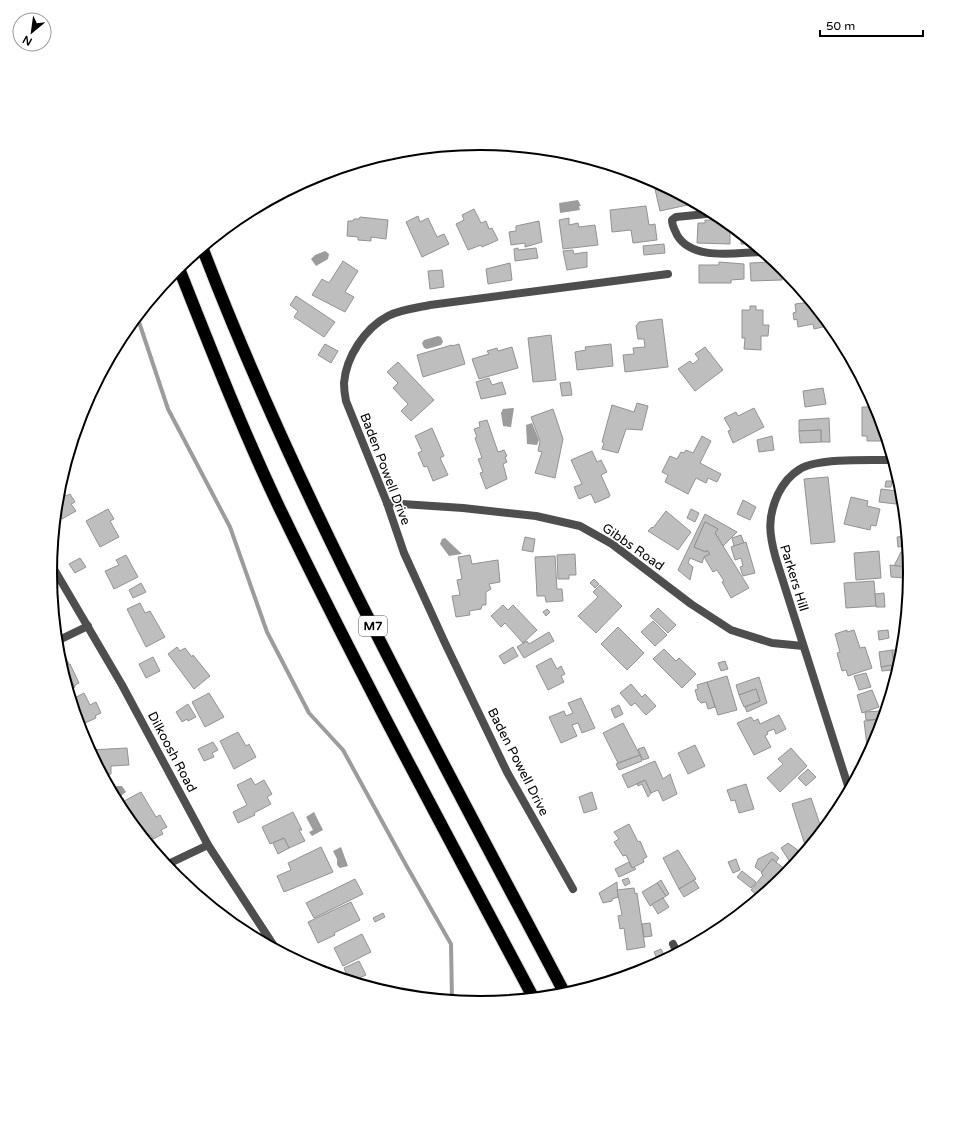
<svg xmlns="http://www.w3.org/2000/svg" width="960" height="1145" font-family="'Varela Round',sans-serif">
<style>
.water{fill:#9c9c9c}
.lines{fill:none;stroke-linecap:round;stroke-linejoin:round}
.stream{stroke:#9c9c9c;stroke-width:4}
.building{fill:#bebebe;stroke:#929292}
.highway-casing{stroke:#dbdbdb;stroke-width:14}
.street{stroke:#4e4e4e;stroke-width:8}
.highway{stroke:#000;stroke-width:12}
.labels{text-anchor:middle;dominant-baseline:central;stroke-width:3.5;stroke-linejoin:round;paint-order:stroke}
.shield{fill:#fff;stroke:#4c4c4c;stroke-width:1}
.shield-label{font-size:12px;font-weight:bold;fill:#000}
.street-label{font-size:13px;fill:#000;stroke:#fff}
.rim{fill:none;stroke:#000;stroke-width:2}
</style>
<rect width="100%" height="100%" fill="#fff"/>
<g class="water">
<polygon points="578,200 581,206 579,206 580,210 560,213 559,203"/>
<polygon points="325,251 329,254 328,259 316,266 311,259 315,255"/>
<polygon points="438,336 441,337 443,342 441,345 427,349 424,348 422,343 424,340"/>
<polygon points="514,408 511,427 503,426 501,413 503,409"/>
<polygon points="532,423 539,440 537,445 527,444 526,425"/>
<polygon points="445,538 462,554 449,556 440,544 442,539"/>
<polygon points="117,786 122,786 126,792 116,800 111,790"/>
<polygon points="314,812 323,830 312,836 309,832 313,830 306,817"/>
<polygon points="341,847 348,866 340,868 337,865 337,859 333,851"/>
</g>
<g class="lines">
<polyline class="stream" points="137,316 168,409 230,527 267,632 309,713 343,750 406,865 451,944 452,1000"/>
</g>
<g class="building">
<polygon points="661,184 691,200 692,204 660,211 655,189 662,187"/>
<polygon points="646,206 649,225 655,224 657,240 633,243 631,230 612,232 610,210"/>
<polygon points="474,209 481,223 486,221 489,229 492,228 498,240 482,247 481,245 468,250 456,224 464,220 462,215"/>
<polygon points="418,216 420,222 428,218 437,237 444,234 449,244 422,257 406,222"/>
<polygon points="360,217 388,220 386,239 371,237 371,241 358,240 358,237 347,236 348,221 353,221 354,219 359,219"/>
<polygon points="569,218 569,225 578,223 579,227 595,225 598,245 563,249 559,220"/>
<polygon points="705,220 717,220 717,223 730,224 730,244 697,243 698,223 705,223"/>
<polygon points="539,221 542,242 525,247 525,243 511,245 509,232 516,231 516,226"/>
<polygon points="741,233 754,244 741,244"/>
<polygon points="664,244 665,253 644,255 643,246"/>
<polygon points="518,248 518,250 536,248 538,258 515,261 514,249"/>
<polygon points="573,250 574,254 587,252 587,267 567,270 563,251"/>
<polygon points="770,259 773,259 784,269 791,277 782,277 782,280 751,281 750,263 770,262"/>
<polygon points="343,261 358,271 345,292 354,297 345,312 312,295 322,279 329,283"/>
<polygon points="719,262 744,264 744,279 731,280 731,283 699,283 699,265 719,265"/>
<polygon points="510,263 512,280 488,284 486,269"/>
<polygon points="442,270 444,287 430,289 428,271"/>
<polygon points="296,296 335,322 324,337 294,317 298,311 290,305"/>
<polygon points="811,302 825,319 827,326 814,329 813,324 798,327 797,319 794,320 793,313 796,312 795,304"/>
<polygon points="750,306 756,306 756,310 763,310 763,325 769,325 768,336 761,336 761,350 744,349 745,338 742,338 742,310 750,310"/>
<polygon points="662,319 668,367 625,372 623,355 634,354 633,348 645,347 644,339 638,339 636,326 639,322"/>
<polygon points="551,335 556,380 533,382 528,338"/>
<polygon points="325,344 338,351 331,363 318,355"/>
<polygon points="459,344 465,364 423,377 417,355 452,345 452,346"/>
<polygon points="611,344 613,366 577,370 575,352 586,350 585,347"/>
<polygon points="512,347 518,368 479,379 472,359 489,354 487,351 497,348 498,351"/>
<polygon points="705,347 723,370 695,391 678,369 690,361 693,364 699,359 695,354"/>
<polygon points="398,362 434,400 411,421 401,411 408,404 393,388 398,383 387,372"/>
<polygon points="489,378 492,385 502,382 506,394 481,399 476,382"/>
<polygon points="570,382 572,395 562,396 560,383"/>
<polygon points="823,388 826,404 805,407 803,391"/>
<polygon points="637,403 648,406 642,430 626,429 618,453 602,449 604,443 602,442 612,405 634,412"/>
<polygon points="862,407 877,407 886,436 882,436 882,441 867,441 867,436 862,436"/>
<polygon points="754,408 764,427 733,443 728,431 731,430 724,418 736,412 738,416"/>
<polygon points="553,409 563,439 555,478 535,473 542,452 538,451 540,441 531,417"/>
<polygon points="829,418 830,442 821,442 821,430 799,431 799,420"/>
<polygon points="487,420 498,452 504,450 507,456 505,457 507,462 503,464 507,479 486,489 480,473 483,472 478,459 482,458 475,438 477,437 474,429 480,427 479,422"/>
<polygon points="432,428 444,456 440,458 448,475 433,481 427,466 424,467 418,453 422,451 415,436"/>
<polygon points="821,430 821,442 800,443 799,431"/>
<polygon points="702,436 711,441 700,463 721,474 717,482 708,478 706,483 696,478 688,494 665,482 668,475 662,472 670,456 677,459 681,452 684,453 686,450 693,453"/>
<polygon points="772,436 774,450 759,452 757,440"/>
<polygon points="592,451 597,462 601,460 607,472 601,475 610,495 609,497 595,503 591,494 579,499 574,487 582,484 571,460"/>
<polygon points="828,477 835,542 811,544 804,479"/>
<polygon points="886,481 892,481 891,487 885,487"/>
<polygon points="881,489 897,491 896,504 879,502"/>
<polygon points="63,490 66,496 70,494 75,502 71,504 76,511 62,519 58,512 56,513 58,493"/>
<polygon points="851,497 868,501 867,506 880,509 876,526 871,525 870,530 844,524"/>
<polygon points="743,500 756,507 750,520 737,514"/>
<polygon points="108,509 114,519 110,521 119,537 100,547 86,521"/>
<polygon points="691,509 699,513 695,522 687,518"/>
<polygon points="666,511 691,532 678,550 648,531 652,527 653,528"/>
<polygon points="705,514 737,532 723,546 715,533 718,529 705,522 694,547 706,552 707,550 710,554 704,557 702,563 690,558 688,563 693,567 690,580 678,570"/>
<polygon points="705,522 718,529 715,533 749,588 731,598 722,582 724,581 717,570 713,572 704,557 710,554 707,550 706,552 694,547"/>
<polygon points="741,535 744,543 734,546 732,538"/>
<polygon points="906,536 907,546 898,547 897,537"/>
<polygon points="525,537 535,539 533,552 522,550"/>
<polygon points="746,542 755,573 743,576 740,567 743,566 741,558 735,560 731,547"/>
<polygon points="879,551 881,578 856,580 854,553"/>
<polygon points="901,552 908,553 909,567 894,566"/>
<polygon points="575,554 576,575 569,575 569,579 558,579 557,555"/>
<polygon points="126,555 138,577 114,589 105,571 119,565 116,560"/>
<polygon points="470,555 472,564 498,560 500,582 489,584 491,589 486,592 486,605 482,605 481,609 469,611 470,615 456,617 452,596 460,595 457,580 462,579 458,557"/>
<polygon points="555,556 557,589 562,589 563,601 546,602 545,596 537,596 535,557"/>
<polygon points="80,558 86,567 75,573 69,564"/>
<polygon points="890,565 906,567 905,578 891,577"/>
<polygon points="594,579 599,584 595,588 590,583"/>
<polygon points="874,581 876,606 846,608 844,583"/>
<polygon points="141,583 146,592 133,598 129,590"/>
<polygon points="600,585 622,606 596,633 578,616 598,597 593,592"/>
<polygon points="884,593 885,607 876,607 875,594"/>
<polygon points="140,603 145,613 150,611 165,637 146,647 127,609"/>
<polygon points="503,605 508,610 513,605 537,630 523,643 505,623 501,627 491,616"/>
<polygon points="658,608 676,625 668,633 650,616"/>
<polygon points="547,609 550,612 546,616 543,612"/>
<polygon points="653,621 667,635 655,646 641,632"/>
<polygon points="618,627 644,653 627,670 601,644"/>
<polygon points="847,630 847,632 854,630 860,648 865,647 872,668 848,676 846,670 842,671 837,653 840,652 835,634"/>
<polygon points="888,630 889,638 879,640 878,631"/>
<polygon points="549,632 554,641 524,658 517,647 527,641 529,644"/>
<polygon points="177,647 180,651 185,648 192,657 193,655 210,676 194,689 168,654"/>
<polygon points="513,647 518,656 504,664 499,656"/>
<polygon points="664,649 676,661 679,658 696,674 682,688 653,659"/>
<polygon points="892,650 896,650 897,656 893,657"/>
<polygon points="892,650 894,665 881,667 879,652"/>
<polygon points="65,656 69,664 65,666 75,687 69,690 59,659"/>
<polygon points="153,657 160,671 146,678 139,664"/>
<polygon points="551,658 557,669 561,666 565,674 561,676 564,682 548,690 536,666"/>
<polygon points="725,661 728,669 721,671 718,663"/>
<polygon points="70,664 79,683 74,686 65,666"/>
<polygon points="891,665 892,670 882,671 881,667"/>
<polygon points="866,673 871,687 859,690 854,676"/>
<polygon points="727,676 737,710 718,715 707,682"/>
<polygon points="759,677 767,703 747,712 745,707 760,701 756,689 739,695 736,685"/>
<polygon points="707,682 715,707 708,709 706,702 701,703 698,700 695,690 698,689 697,685"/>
<polygon points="631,684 642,697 645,694 656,706 646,715 635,703 631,706 620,693"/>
<polygon points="756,689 760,701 744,707 739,695"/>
<polygon points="872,690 879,707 862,713 857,695"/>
<polygon points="84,693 90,705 96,702 101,713 95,716 96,718 83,724 74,709 71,700"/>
<polygon points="209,693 224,717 205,727 192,702"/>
<polygon points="581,698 595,728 582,733 578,723 572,725 577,736 561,743 549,717 564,711 566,716 573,713 568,703"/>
<polygon points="188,704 196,717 188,721 187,719 182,722 176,712"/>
<polygon points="619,705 623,714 615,718 611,709"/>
<polygon points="880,711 881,719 866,720 865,712"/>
<polygon points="779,715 786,729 776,734 774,729 767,732 768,734 765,736 771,747 754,755 737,723 751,717 754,721 758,719 760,724"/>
<polygon points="882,719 877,737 868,754 864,721"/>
<polygon points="623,723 640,755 618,763 603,733"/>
<polygon points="238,732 246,746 249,744 256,757 234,769 220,741"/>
<polygon points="213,742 218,750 212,753 214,757 204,761 198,749"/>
<polygon points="695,745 705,766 688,774 678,753"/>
<polygon points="644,747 649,758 643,760 638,749"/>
<polygon points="127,748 129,765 111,766 111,774 103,775 90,750"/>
<polygon points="791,748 807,766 780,792 767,778 783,764 778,759"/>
<polygon points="640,755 642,761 619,770 616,764"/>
<polygon points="655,761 663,779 670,774 677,794 663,801 658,790 651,793 645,780 628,788 622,775"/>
<polygon points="808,769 816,777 806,786 798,778"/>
<polygon points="251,778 255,785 264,780 272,794 267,797 271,804 254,813 255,815 238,823 233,812 247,805 237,785"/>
<polygon points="645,780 651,793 648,797 642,784 638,786 637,784"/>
<polygon points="746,784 754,809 739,813 735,800 731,801 727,790"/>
<polygon points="141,792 156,817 160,815 167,827 161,830 163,834 153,839 151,835 145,838 133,824 134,823 124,801"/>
<polygon points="592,792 597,809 584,813 579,797"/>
<polygon points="123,798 127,807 122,810 117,802"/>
<polygon points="811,798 822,830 812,842 805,845 792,804"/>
<polygon points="126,808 134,823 133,824 123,810"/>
<polygon points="293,812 302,830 299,830 305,841 289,848 284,838 270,844 262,827"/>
<polygon points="629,824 638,842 640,841 647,857 643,859 644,862 632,868 626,855 623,856 614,842 619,839 614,832"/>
<polygon points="284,838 289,848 278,854 273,843"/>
<polygon points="788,843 799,851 790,862 781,848"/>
<polygon points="803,846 807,849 794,865 790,862"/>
<polygon points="321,847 333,872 284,892 277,876 291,870 288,863"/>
<polygon points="678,850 696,879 679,889 663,858"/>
<polygon points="772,852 779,858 776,862 772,859 762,872 755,867 758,859"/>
<polygon points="736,859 740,870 733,873 728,862"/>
<polygon points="772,859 786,870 781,877 782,878 759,897 751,890 763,875 761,873"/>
<polygon points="629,862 632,868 634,867 636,869 619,877 615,869"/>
<polygon points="742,871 756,882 751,888 737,877"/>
<polygon points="628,878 630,883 625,886 622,880"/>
<polygon points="355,879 363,894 314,918 306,903"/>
<polygon points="661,880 669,894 666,896 657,883"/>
<polygon points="694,880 699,888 684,897 679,889"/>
<polygon points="617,882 618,897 612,899 612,901 603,903 599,893"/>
<polygon points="657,883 666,896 650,906 642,892"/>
<polygon points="634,888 635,894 637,893 645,947 627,950 624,928 620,929 618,916 622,915 617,890"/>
<polygon points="663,898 669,907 658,914 652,904"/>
<polygon points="351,902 360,920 334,933 335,935 318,943 308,922"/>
<polygon points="383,913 385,917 375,922 373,918"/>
<polygon points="733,916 734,918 712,934 712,933"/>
<polygon points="650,923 652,936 644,937 642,924"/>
<polygon points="362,934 371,952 343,966 334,948"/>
<polygon points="661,949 665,957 658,961 654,952"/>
<polygon points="359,961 366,975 353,981 349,980 344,968"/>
</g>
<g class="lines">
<g class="highway-casing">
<g id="highway">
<path d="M202,247c99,259 234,502 363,747"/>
<path d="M178,266c32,81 64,163 101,241 80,166 168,328 254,490"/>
</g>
</g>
<g class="street">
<path d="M716,213l-40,4 -4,3c0,6 3,10 5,15 16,27 60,17 87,17"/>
<polyline points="387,503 463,508 536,516 580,526 612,544 691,604 731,630 772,643 803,646"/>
<polyline points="51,564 122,685 208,845 276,949"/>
<polyline points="57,641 88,626"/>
<path d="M849,789l-73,-230c-7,-25 -9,-41 2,-65 5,-10 12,-19 22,-25 17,-11 71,-9 93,-9"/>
<polyline points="166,865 208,845"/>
<path d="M573,889l-66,-117 -62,-129 -41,-90 -17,-50 -41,-102c-1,-5 -2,-12 -2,-18 2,-26 21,-55 44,-67 13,-7 29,-8 42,-11l238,-31"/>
<polyline points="673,944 677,952"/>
</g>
<use href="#highway" class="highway"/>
</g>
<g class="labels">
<rect class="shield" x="359" y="616" width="28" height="20" rx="3"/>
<g class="shield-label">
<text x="373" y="626">M7</text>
</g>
<g class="street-label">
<text transform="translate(385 469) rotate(69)">Baden Powell Drive</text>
<text transform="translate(633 547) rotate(35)">Gibbs Road</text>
<text transform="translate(794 578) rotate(73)">Parkers Hill</text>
<text transform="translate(172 752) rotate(62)">Dilkoosh Road</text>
<text transform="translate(518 762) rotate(63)">Baden Powell Drive</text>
</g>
</g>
<path d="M0 0H960V1145H0ZM57 573a423 423 0 1 1 846 0a423 423 0 1 1-846 0Z" fill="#fff" fill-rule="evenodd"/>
<path class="rim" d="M57 573a423 423 0 1 1 846 0a423 423 0 1 1-846 0Z"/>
<g transform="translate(32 32) rotate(209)"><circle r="19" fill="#ffffff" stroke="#999999"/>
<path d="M0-3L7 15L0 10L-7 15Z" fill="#000000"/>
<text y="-6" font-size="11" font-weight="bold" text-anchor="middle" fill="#000000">N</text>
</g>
<path d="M820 30v6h103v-6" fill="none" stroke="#000000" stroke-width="2"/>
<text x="826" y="30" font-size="12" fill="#000000" stroke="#ffffff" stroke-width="3" paint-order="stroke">50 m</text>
</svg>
